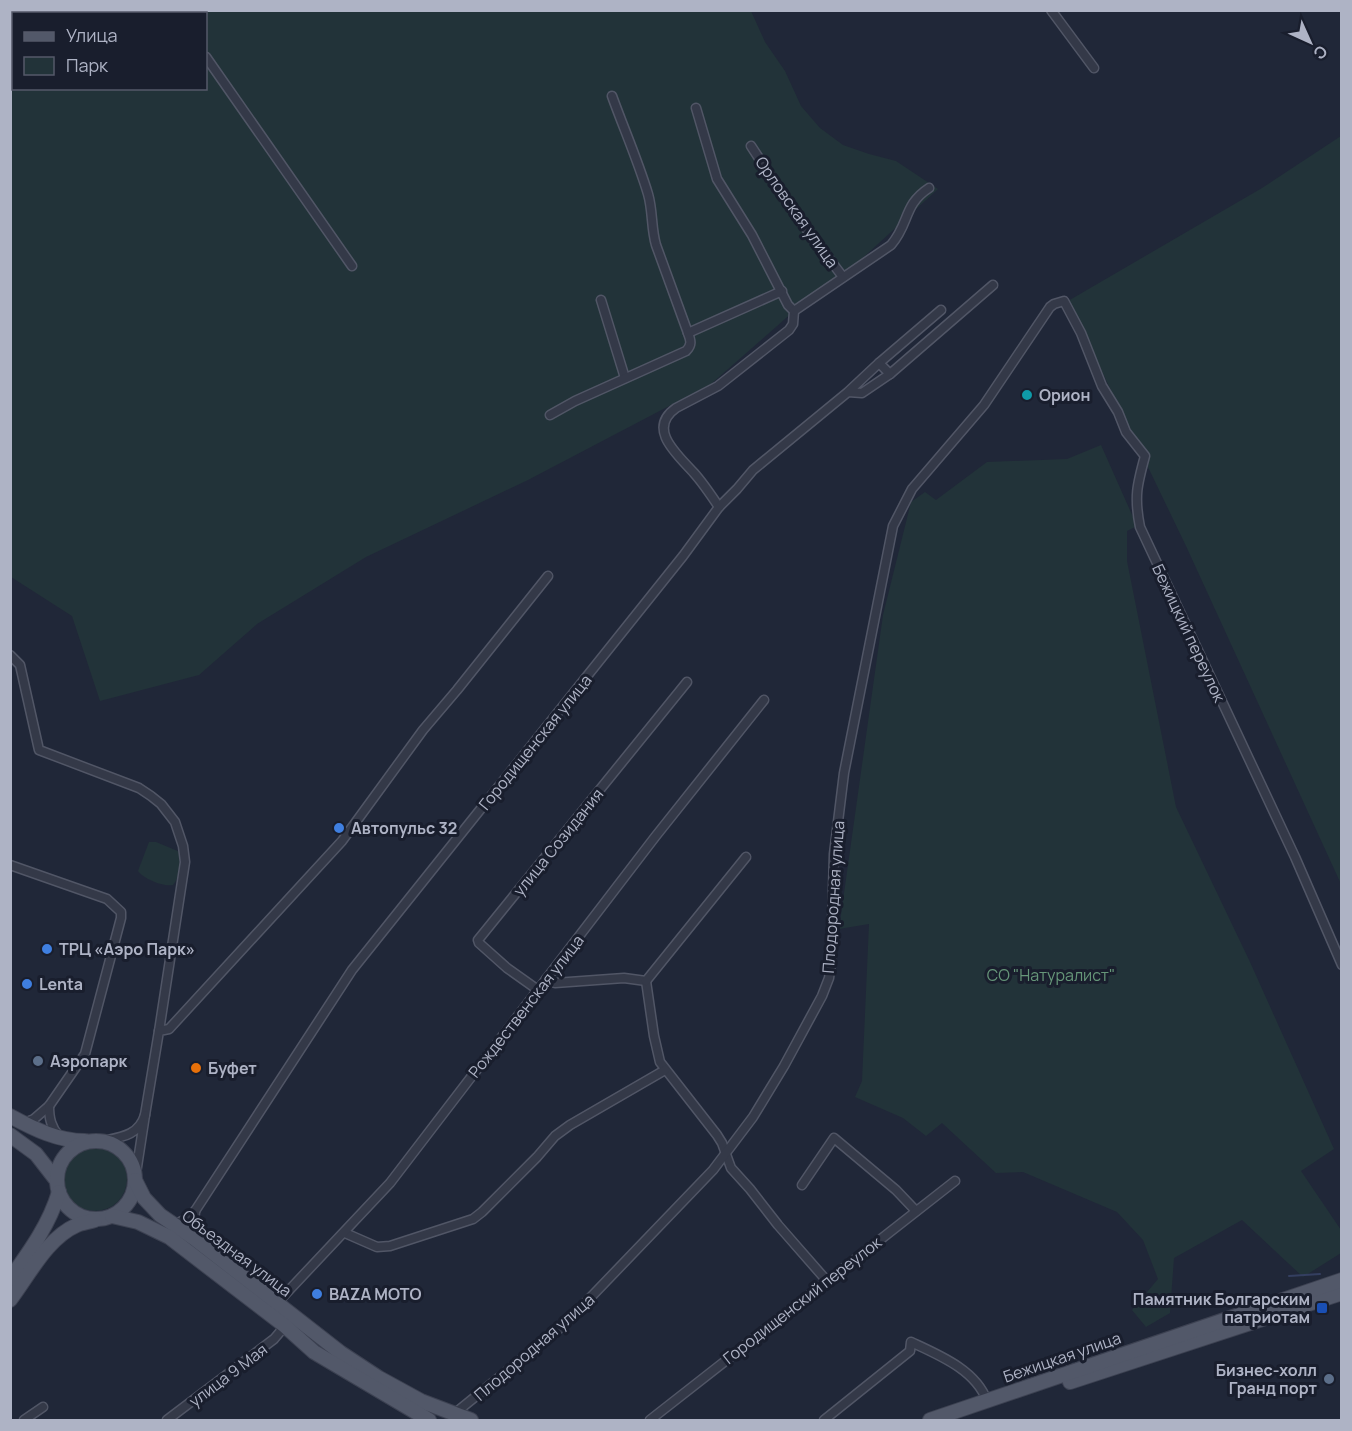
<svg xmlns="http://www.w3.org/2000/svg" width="1352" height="1431" font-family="Manrope,sans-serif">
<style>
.green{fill:#223339;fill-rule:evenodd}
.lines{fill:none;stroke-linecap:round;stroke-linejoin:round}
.stream{stroke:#343f60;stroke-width:2}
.street-casing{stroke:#515666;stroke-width:11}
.primary-casing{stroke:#3d4252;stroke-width:16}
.street{stroke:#343948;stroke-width:8}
.primary{stroke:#525869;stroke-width:14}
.culture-dot{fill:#0f9aa8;stroke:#191e2d;stroke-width:2}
.shop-dot{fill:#3f7fe0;stroke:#191e2d;stroke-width:2}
.service-dot{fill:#5c6f8a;stroke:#191e2d;stroke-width:2}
.food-dot{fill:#e8710a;stroke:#191e2d;stroke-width:2}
.transit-dot{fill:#1a4fb4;stroke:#191e2d;stroke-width:2}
.labels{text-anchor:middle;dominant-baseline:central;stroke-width:6;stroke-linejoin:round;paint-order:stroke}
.street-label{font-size:16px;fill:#aeb3c5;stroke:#191e2d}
.poi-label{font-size:16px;font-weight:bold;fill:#aeb3c5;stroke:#191e2d;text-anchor:start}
.park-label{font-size:16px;fill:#669679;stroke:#191e2d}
</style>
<rect width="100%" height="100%" fill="#202738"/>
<g class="green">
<path d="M10,11h741l14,31 20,29 16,35 19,22 23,17 26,9 27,7 42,28 -95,87 -49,35 -83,73 -183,96 -162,77 -109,67 -58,51 -99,26 -28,-85 -61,-39zM14,14h192v74h-192z"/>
<polygon points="1341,136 1341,884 1186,546 1068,301 1262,188"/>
<polygon points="1101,445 1137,526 1127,531 1127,561 1176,807 1250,962 1334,1149 1301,1171 1341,1230 1341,1253 1303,1277 1242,1220 1174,1258 1170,1313 1146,1327 1132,1310 1158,1279 1143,1240 1117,1212 1023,1172 996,1173 942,1123 926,1136 903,1118 855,1097 862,1081 869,924 839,929 883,615 911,502 925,492 936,500 987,462 1067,459"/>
<path d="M149,842h7l24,10c3,9 -1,26 -7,33 -10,2 -29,-6 -35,-14z"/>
<circle cx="95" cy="1179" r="32"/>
</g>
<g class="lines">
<polyline class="stream" points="1289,1276 1320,1274"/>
<g class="street-casing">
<g id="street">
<polyline points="172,10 174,14"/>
<polyline points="1051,10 1094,68"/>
<polyline points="206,57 352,266"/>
<path d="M612,96c12,33 26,65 36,98 5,17 3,34 8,51l32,88"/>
<path d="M696,108l21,71 35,56 36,70 6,6 -1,13 -4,6 -71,56 -42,22c-30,21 2,47 18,65 9,10 17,22 25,34"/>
<polyline points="751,146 798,218 843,277"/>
<polyline points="601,300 625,378"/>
<path d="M794,311l97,-66c19,-22 12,-40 38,-57"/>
<polyline points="879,363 941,310"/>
<polyline points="890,374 993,285"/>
<path d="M550,415l25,-14 111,-50c6,-6 5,-10 2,-18l94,-42"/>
<polyline points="10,655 20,665 39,750 139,788 151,796 161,804 175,822 183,846 185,862 159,1031"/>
<polyline points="10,865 107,899 121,912 121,918 85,1054 49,1106 34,1119 24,1123"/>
<polyline points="546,979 555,983 624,978 646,981"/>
<polyline points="646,981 654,1036 660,1062 717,1135 722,1143 731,1168 750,1189 778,1225 827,1281"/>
<polyline points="646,981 746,857"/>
<polyline points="538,990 507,968 479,943 478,940 687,682"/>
<path d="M49,1106c0,12 2,21 10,30"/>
<polyline points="145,1115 159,1031 169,1029 342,841 423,730 457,690 548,576"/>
<path d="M103,1141c19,-4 36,-6 42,-26l-10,65"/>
<polyline points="802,1185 834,1138 896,1190 916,1211"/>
<polyline points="195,1211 194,1227 198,1240"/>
<path d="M173,1224c10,-2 15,-6 22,-13l157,-241 331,-414 36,-49 18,-18 16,-19 95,-78 14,1 28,-19 -11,-11 -31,29"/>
<polyline points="345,1233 377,1247 390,1246 473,1219 482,1212 537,1157 555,1136 570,1125 665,1070"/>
<polyline points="277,1303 390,1183 655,837 764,700"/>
<path d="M454,1414l111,-90 148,-154 40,-53 31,-51 38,-70 7,-18 2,-14 3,-110 10,-81 49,-247 19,-37 72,-84 66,-98 4,-3 10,-3 17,32 21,53 16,26 8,20 19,24c-8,29 -11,41 -5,71l155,330 47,108"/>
<polyline points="24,1420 43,1407"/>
<polyline points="167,1420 274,1339 285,1326"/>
<polyline points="650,1420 955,1181"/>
<path d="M824,1420l86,-69 1,-9c28,13 65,28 76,59"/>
</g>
</g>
<g class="primary-casing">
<g id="primary">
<path d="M10,1116c24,13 48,25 75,25"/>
<polyline points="10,1135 36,1154 57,1181"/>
<circle cx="96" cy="1180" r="39"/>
<polyline points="135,1180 144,1198 160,1215 195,1239 341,1353 379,1378 421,1401 471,1420"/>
<polyline points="112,1216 138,1222 169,1237 285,1326 314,1352 429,1420"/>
<path d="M10,1279c20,-28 39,-54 49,-87"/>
<path d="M10,1300c19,-25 37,-62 67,-75 5,-2 12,-3 18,-5"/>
<polyline points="1070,1382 1342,1293"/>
<polyline points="930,1420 1342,1280"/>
</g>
</g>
<use href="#street" class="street"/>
<use href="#primary" class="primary"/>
</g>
<circle class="culture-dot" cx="1027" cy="395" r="6"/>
<g class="shop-dot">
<circle cx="339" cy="828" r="6"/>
<circle cx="47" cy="949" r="6"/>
<circle cx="27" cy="984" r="6"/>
<circle cx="317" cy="1294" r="6"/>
</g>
<g class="service-dot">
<circle cx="38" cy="1061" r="6"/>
<circle cx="1329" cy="1379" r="6"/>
</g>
<circle class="food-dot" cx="196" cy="1068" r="6"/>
<rect class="transit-dot" x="1316" y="1302" width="12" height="12" rx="3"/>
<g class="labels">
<g class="street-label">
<text transform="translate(797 212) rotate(55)">Орловская улица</text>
<text transform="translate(1189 633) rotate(65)">Бежицкий переулок</text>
<text transform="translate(535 742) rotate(-51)">Городищенская улица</text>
<text transform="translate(558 842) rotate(-51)">улица Созидания</text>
<text transform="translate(833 897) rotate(-86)">Плодородная улица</text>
<text transform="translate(526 1006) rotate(-52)">Рождественская улица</text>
<text transform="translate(237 1253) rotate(37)">Объездная улица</text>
<text transform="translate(802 1300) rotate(-38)">Городищенский переулок</text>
<text transform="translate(534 1347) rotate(-41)">Плодородная улица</text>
<text transform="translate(1062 1357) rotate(-19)">Бежицкая улица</text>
<text transform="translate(228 1375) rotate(-37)">улица 9 Мая</text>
</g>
<g class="poi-label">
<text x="1039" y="395">Орион</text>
<text x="351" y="828">Автопульс 32</text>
<text x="59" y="949">ТРЦ «Аэро Парк»</text>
<text x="39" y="984">Lenta</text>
<text x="50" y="1061">Аэропарк</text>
<text x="208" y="1068">Буфет</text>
<text x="329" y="1294">BAZA MOTO</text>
<text x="1310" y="1299" text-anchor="end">Памятник Болгарским<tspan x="1310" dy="18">патриотам</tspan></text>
<text x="1317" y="1370" text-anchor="end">Бизнес-холл<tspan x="1317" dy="18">Гранд порт</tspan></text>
</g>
<g class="park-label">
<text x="1051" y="975">СО "Натуралист"</text>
</g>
</g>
<rect width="1352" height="1431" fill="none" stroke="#aeb3c5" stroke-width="24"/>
<rect x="12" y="12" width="195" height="78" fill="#191e2d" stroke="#555a6a" stroke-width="1.5"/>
<rect x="24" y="32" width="30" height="9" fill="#525869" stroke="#555a6a" stroke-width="1.5"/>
<text x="66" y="42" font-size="18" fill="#aeb3c5">Улица</text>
<rect x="24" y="57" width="30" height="18" fill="#223339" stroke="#555a6a" stroke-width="1.5"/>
<text x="66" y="72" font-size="18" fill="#aeb3c5">Парк</text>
<g transform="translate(1310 42) rotate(135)" stroke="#191e2d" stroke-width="4.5" paint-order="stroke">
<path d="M0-4.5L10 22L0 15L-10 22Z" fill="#aeb3c5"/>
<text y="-9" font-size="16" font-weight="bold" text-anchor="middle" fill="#aeb3c5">С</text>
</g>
</svg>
